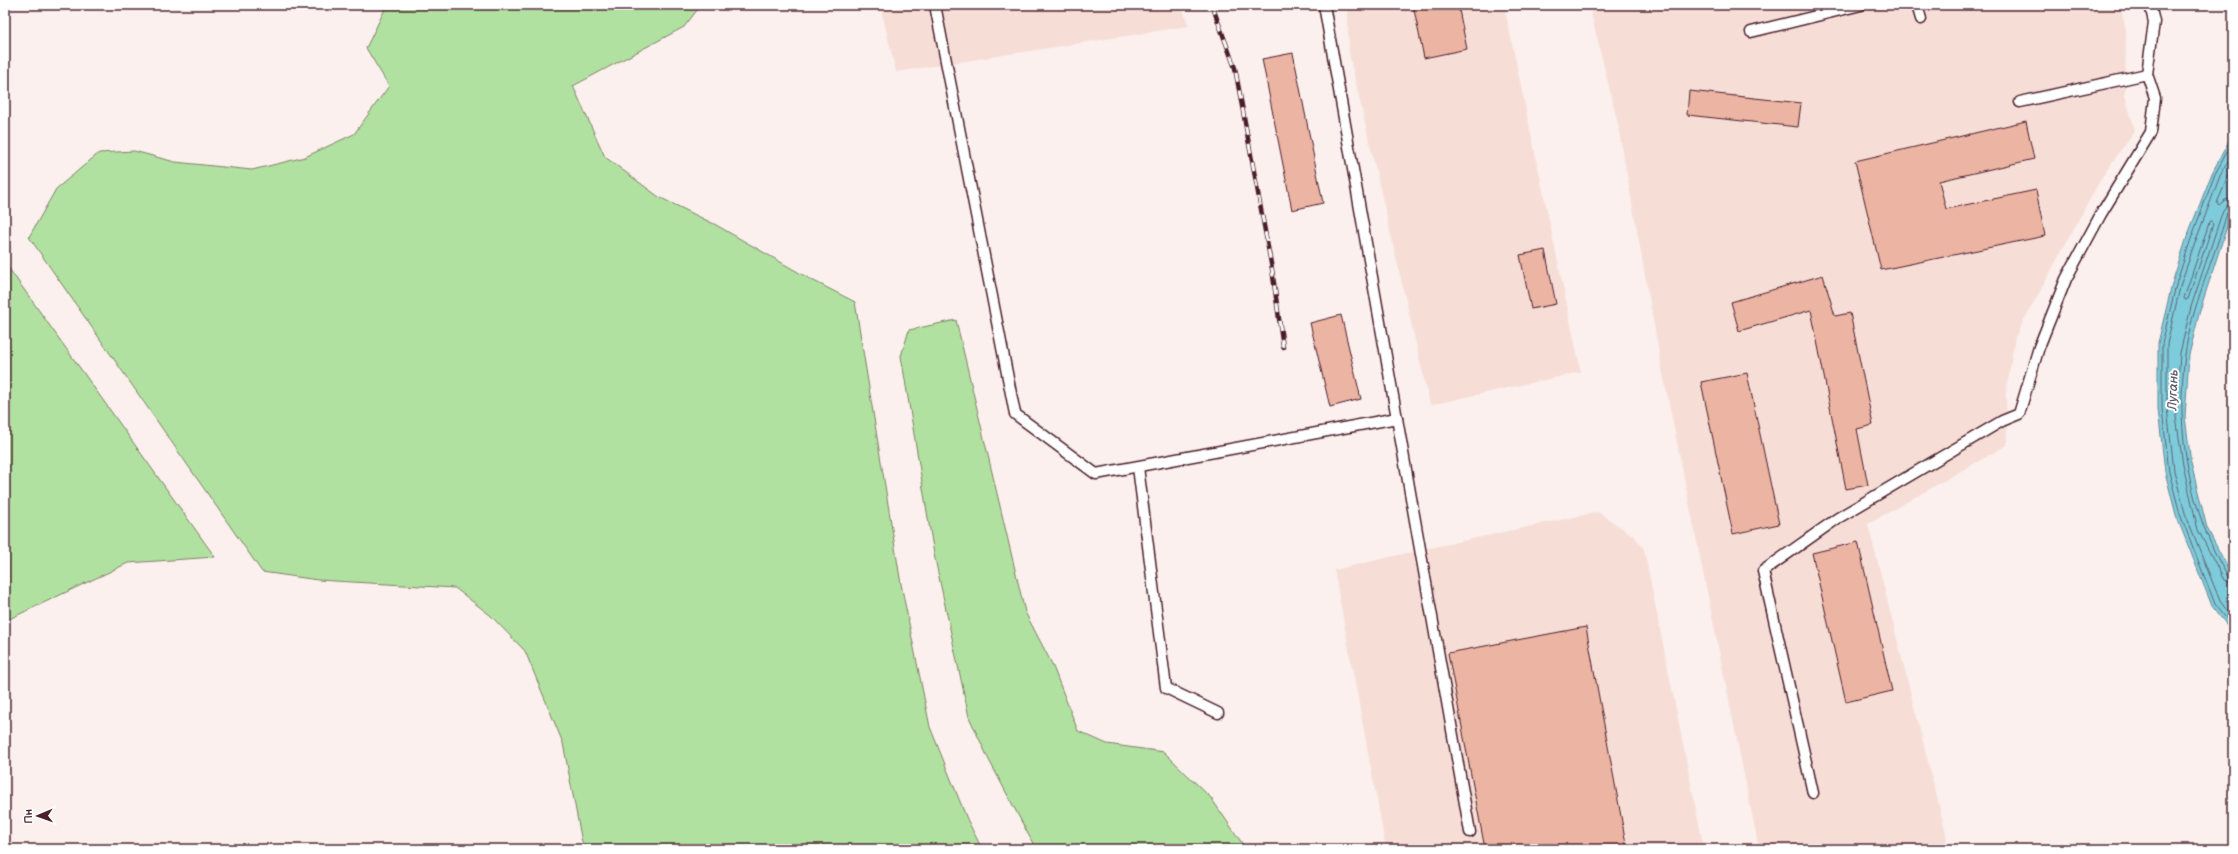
<svg xmlns="http://www.w3.org/2000/svg" width="2238" height="854" font-family="'Balsamiq Sans',sans-serif">
<style>
.built{fill:#f6ded7}
.green{fill:#b1e1a1;stroke:#7e8066}
.water{fill:#7dcbdb;stroke:#698695}
.lines{fill:none;stroke-linecap:round;stroke-linejoin:round}
.shore{stroke:#5e6471;stroke-width:1}
.building{fill:#ecb4a3;stroke:#4a1f2b}
.lane-casing{stroke:#4a1f2b;stroke-width:13}
.lane{stroke:#fff;stroke-width:10}
.rail-casing{stroke:#4a1f2b;stroke-width:4.5}
.rail{stroke:#fff;stroke-width:3;stroke-dasharray:9;stroke-linecap:butt}
.labels{text-anchor:middle;dominant-baseline:central;stroke-width:4;stroke-linejoin:round;paint-order:stroke}
.water-label{font-size:13px;font-style:italic;fill:#5c5b69;stroke:#fff}
</style>
<rect width="100%" height="100%" fill="#fbf0ed"/>
<filter id="ink" filterUnits="userSpaceOnUse"><feTurbulence type="fractalNoise" baseFrequency=".025" numOctaves="2"/><feDisplacementMap in="SourceGraphic" scale="8" xChannelSelector="R" yChannelSelector="G"/><feConvolveMatrix kernelMatrix="1 2 1 2 8 2 1 2 1" color-interpolation-filters="sRGB"/></filter>
<g filter="url(#ink)">
<g class="built">
<polygon points="880,5 1181,5 1189,26 896,72"/>
<polygon points="1347,5 1504,5 1581,372 1430,405 1349,54"/>
<polygon points="1589,5 2120,5 2126,30 2125,95 2135,130 2102,177 2015,337 2006,393 2007,445 1868,524 1946,833 1947,849 1759,849 1661,364 1617,120"/>
<polygon points="1598,512 1634,536 1644,549 1704,849 1386,849 1334,570 1420,550"/>
</g>
<g class="green">
<polygon points="387,5 701,5 684,27 573,86 605,157 659,197 716,225 810,279 855,302 901,584 930,727 967,819 982,849 588,849 582,842 563,743 525,651 490,615 455,588 318,580 262,572 29,237 56,189 99,153 134,151 175,162 252,170 305,157 354,134 389,86 366,48"/>
<polygon points="5,263 215,557 128,563 5,621"/>
<polygon points="956,320 1025,612 1052,664 1078,731 1107,744 1164,752 1211,798 1246,849 1036,849 989,760 969,717 934,554 901,356 909,330"/>
</g>
<polygon class="water" points="2233,133 2233,208 2200,310 2189,355 2185,417 2191,463 2207,528 2233,578 2233,633 2212,606 2176,515 2165,472 2158,409 2158,343 2173,280 2187,237 2212,173"/>
<g class="lines">
<g class="shore">
<polyline points="2233,141 2215,174 2191,239 2177,281 2162,344 2162,409 2169,472 2180,514 2215,604 2233,627"/>
<polyline points="2233,152 2220,176 2196,240 2181,283 2167,344 2167,408 2174,471 2185,513 2220,601 2233,619"/>
<polyline points="2233,165 2217,203 2219,205 2225,200 2233,199"/>
<polyline points="2233,205 2227,206 2223,210 2191,307 2180,353 2176,417 2183,465 2198,530 2224,580 2233,584"/>
<path d="M2233,210l-6,3c-13,46 -36,95 -42,142 -10,75 4,157 43,222l5,2"/>
<polygon points="2211,222 2213,224 2188,299 2185,300 2184,298 2209,223"/>
</g>
</g>
<g class="building">
<polygon points="1413,5 1458,5 1467,49 1424,58"/>
<polygon points="1293,53 1323,203 1292,210 1262,59"/>
<polygon points="1689,91 1801,103 1798,127 1687,115"/>
<polygon points="2026,121 2034,159 1939,181 1946,209 2036,190 2045,236 1881,270 1855,161"/>
<polygon points="1545,250 1556,304 1531,309 1520,255"/>
<polygon points="1823,275 1835,316 1850,313 1873,425 1857,429 1868,485 1846,489 1811,310 1739,331 1731,302"/>
<polygon points="1341,315 1361,399 1330,407 1310,323"/>
<polygon points="1747,373 1779,524 1733,534 1701,382"/>
<polygon points="1858,542 1892,691 1846,702 1812,553"/>
<polygon points="1586,627 1627,849 1485,849 1448,653"/>
</g>
<g class="lines">
<g class="lane-casing">
<g id="lane">
<polyline points="935,5 1015,414 1096,474 1397,418"/>
<polyline points="1324,5 1470,832"/>
<polyline points="1917,5 1921,19"/>
<polyline points="1751,32 1861,5"/>
<polyline points="2147,74 2154,22 2150,5"/>
<polyline points="1138,467 1166,688 1218,713"/>
<polyline points="1813,793 1763,571 1838,518 2002,421 2019,414 2039,347 2066,279 2101,214 2151,132 2155,98 2147,74 2020,102"/>
</g>
</g>
<use href="#lane" class="lane"/>
<g class="rail-casing">
<polyline id="rail" points="1212,5 1235,68 1272,269 1283,347"/>
</g>
<use href="#rail" class="rail"/>
</g>
</g>
<g class="labels">
<g class="water-label">
<text transform="translate(2173 390) rotate(-88)">Лугань</text>
</g>
</g>
<rect width="2238" height="854" fill="none" stroke="#fff" stroke-width="20"/>
<rect x="10" y="10" width="2218" height="834" fill="none" stroke="#4a1f2b" stroke-width="1.5" filter="url(#ink)"/>
<g transform="translate(38 816) rotate(268)" stroke="#ffffff" stroke-width="3" paint-order="stroke">
<path d="M0-3L7 15L0 10L-7 15Z" fill="#4a1f2b"/>
<text y="-6" font-size="11" font-weight="bold" text-anchor="middle" fill="#4a1f2b">Пн</text>
</g>
</svg>
